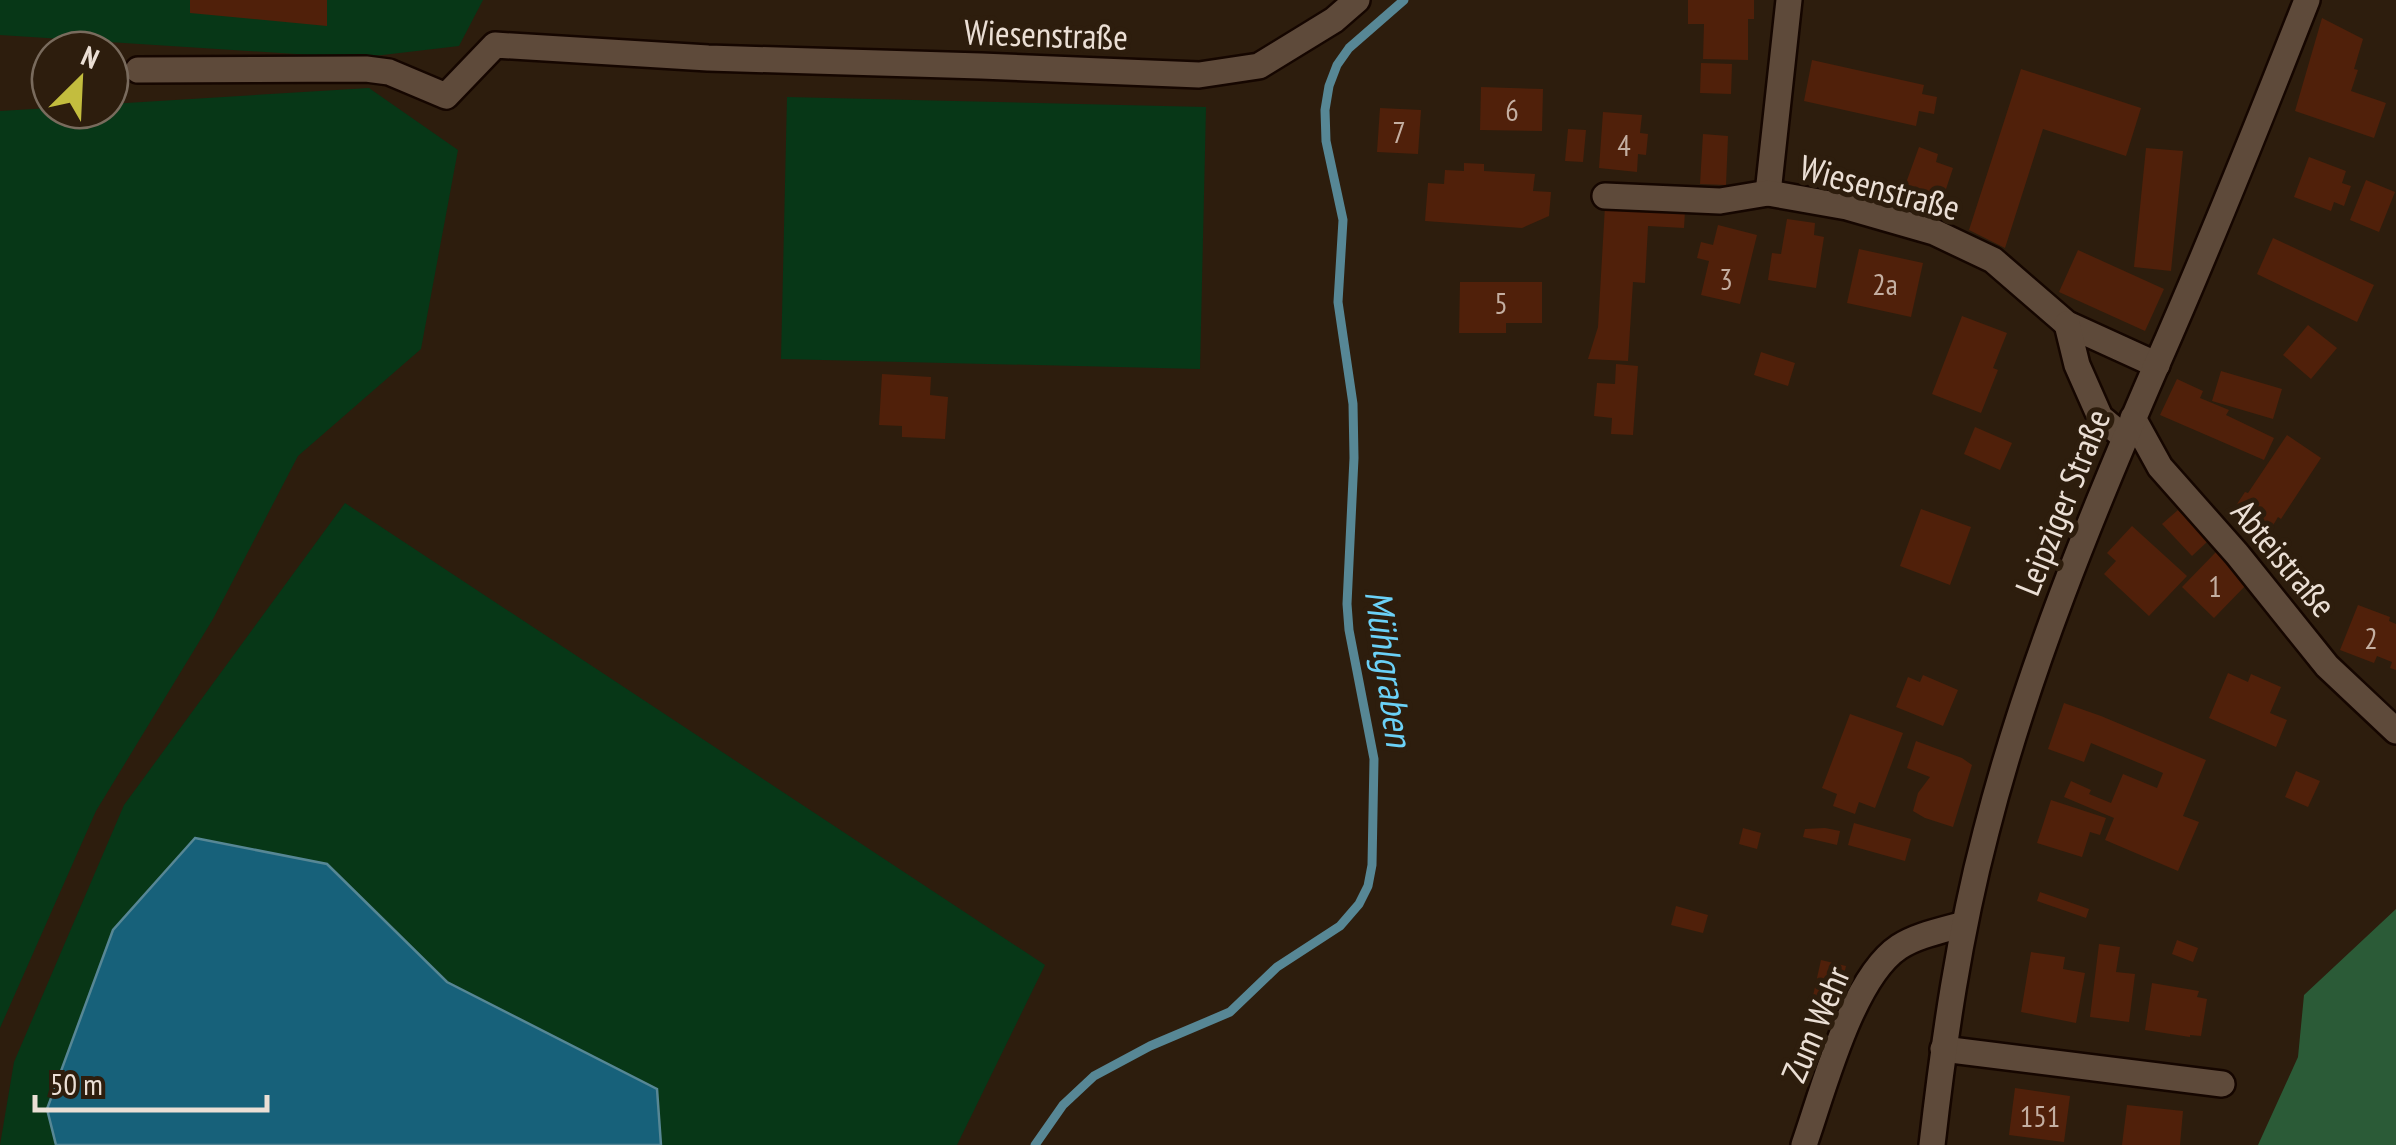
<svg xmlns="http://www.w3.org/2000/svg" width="2396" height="1145" font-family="'PT Sans Narrow',sans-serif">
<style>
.green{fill:#073717}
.forest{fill:#2b5b37}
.water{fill:#17617a;stroke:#578795;stroke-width:2.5}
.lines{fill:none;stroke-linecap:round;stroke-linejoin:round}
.stream{stroke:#578795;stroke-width:9}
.building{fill:#50200a}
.minor-casing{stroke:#150600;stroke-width:30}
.tertiary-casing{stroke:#150600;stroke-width:30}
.minor{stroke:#5e4a3a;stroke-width:25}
.tertiary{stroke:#5e4a3a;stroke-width:25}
.labels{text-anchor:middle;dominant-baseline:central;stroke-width:10;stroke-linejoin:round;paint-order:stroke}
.number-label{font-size:30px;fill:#c4afa2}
.street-label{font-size:35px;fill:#ebdfd5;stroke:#2d1d0d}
.water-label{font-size:38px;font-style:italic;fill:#6bd1f7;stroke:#2d1d0d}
</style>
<rect width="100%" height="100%" fill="#2d1d0d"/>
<g class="green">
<polygon points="0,0 483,0 459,46 357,58 0,35"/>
<polygon points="369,88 458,150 421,349 298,456 213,619 96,811 0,1028 0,111 50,108 50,110 110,110 110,104"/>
<polygon points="787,97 1206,107 1200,369 781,359"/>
<polygon points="345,503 1045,965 957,1145 0,1145 14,1062 124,805"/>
</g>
<polygon class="forest" points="2396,909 2396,1145 2258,1145 2298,1057 2304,995"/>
<polygon class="water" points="195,838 327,864 447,982 657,1089 661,1145 56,1145 47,1109 113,930"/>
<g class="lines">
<polyline class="stream" points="1035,1145 1063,1105 1094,1076 1150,1046 1230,1012 1277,967 1340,926 1359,904 1368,886 1372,865 1374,759 1349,630 1347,604 1354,458 1353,404 1338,302 1343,220 1326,141 1325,110 1329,86 1337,65 1349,48 1404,0"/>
</g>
<g class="building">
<polygon points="190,0 327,0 327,26 190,13"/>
<polygon points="1688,0 1754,0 1754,19 1748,19 1748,60 1703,59 1704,24 1688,24"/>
<polygon points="2322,18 2363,39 2354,69 2358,70 2351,91 2386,103 2374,138 2295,111"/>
<polygon points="1812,60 1924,85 1922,94 1937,97 1934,114 1919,111 1916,126 1804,101"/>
<polygon points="1701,63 1732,64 1731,94 1700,93"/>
<polygon points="2021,69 2141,108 2126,156 2043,129 2005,248 1969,230"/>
<polygon points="1481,87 1543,89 1542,131 1480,130"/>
<polygon points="1380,108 1421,110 1418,154 1377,152"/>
<polygon points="1603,112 1642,115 1640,133 1648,134 1646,155 1638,154 1637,172 1599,168"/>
<polygon points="1568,129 1586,130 1583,162 1565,161"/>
<polygon points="1703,134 1728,136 1726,185 1700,184"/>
<polygon points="1919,147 1938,154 1936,162 1953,168 1940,207 1902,194"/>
<polygon points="2146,148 2183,151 2171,271 2134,267"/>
<polygon points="2309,157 2346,171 2342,183 2351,186 2344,206 2334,202 2331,211 2294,197"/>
<polygon points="1464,163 1484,164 1484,171 1535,174 1533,191 1551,192 1549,216 1522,228 1425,221 1428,183 1444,184 1445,170 1464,171"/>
<polygon points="2366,180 2395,192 2379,232 2350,220"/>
<polygon points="1605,206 1685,211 1684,228 1648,226 1645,283 1633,282 1628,361 1588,359 1598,327"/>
<polygon points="1787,219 1815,223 1814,235 1824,237 1816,288 1768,280 1772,253 1781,254"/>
<polygon points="1718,225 1757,235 1740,304 1701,295 1709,261 1697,258 1701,242 1713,245"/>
<polygon points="2273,238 2374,285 2357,322 2257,274"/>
<polygon points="1859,249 1923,263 1911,317 1847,303"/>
<polygon points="2078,250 2164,289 2145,331 2059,292"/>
<polygon points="1460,282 1542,282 1542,323 1506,323 1506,333 1459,333"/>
<polygon points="1962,316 2007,333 1993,368 1998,370 1981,413 1932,394"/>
<polygon points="2308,325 2337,348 2311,379 2283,355"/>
<polygon points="1761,352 1795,363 1788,386 1754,375"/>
<polygon points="1616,364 1638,366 1633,435 1611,434 1612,418 1594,416 1597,383 1615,384"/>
<polygon points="2221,371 2282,389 2273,419 2212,401"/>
<polygon points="882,374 931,377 930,395 948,397 945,439 902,437 902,426 879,425"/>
<polygon points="2177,379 2203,391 2200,398 2229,410 2226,415 2274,438 2264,460 2160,415"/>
<polygon points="1975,427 2012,443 2000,470 1964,454"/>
<polygon points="2287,435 2321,458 2281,519 2278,517 2266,537 2231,513 2245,492 2248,493"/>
<polygon points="1921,509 1971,527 1950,585 1900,566"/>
<polygon points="2178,510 2208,541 2192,556 2162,524"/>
<polygon points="2132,526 2187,576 2149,616 2104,574 2116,561 2107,553"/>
<polygon points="2216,552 2248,583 2214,618 2182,587"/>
<polygon points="2358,605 2390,617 2389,621 2396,624 2396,670 2390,668 2392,662 2377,656 2374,663 2340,650"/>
<polygon points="2228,673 2248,682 2251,674 2281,687 2270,713 2287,720 2276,747 2209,718"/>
<polygon points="1923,675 1958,690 1943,726 1896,707 1908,677 1920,682"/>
<polygon points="2064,703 2101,716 2206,760 2183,816 2199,822 2178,871 2105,840 2114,818 2064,797 2071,781 2091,790 2089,794 2111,803 2123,774 2157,788 2163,773 2091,743 2084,762 2048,749"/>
<polygon points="1850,714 1903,733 1875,808 1859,802 1855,814 1833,806 1837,794 1822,788"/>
<polygon points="1916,741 1962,758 1972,765 1953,827 1925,818 1913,811 1918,793 1930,777 1907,768"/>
<polygon points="2296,771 2320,781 2308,807 2285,797"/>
<polygon points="2051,800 2106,818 2100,835 2090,832 2082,857 2037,843"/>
<polygon points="1854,823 1911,839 1905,861 1848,845"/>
<polygon points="1743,828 1761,833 1757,849 1739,844"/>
<polygon points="1825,828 1840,831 1837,845 1803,837 1805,829"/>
<polygon points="2040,892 2089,909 2086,918 2037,901"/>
<polygon points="1676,906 1708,915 1703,933 1671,925"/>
<polygon points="2177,940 2198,948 2193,962 2172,954"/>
<polygon points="2099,944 2120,947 2116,972 2135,974 2129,1022 2090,1017"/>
<polygon points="2031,952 2065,957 2063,969 2085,973 2076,1023 2021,1012"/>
<polygon points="1821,960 1846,966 1838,1001 1813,996"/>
<polygon points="2152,983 2199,991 2197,997 2207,999 2201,1036 2190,1035 2190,1037 2145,1030"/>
<polygon points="2015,1088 2070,1096 2064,1142 2009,1135"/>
<polygon points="2127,1105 2183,1111 2180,1145 2122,1145"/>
</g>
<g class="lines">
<g class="minor-casing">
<g id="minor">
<polyline points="138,70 366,69 389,72 446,96 495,45 708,58 981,66 1199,75 1259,66 1334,20 1357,0"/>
<polyline points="1768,193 1789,0"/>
<polyline points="1605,196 1720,201 1768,193 1847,207 1934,232 1993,260 2067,324 2157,365"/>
<polyline points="2067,324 2077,365 2100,417 2124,437"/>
<polyline points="2133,418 2160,467 2237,554 2327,666 2396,731"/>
<polyline points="1943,1049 2222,1084"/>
<path d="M1804,1145c19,-54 48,-167 95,-198 18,-12 45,-17 65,-23"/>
</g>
</g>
<g class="tertiary-casing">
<path id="tertiary" d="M1932,1145c12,-106 27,-210 54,-313 41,-161 105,-316 171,-468 53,-120 102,-242 150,-364"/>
</g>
<use href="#minor" class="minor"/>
<use href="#tertiary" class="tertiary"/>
</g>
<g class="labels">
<g class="number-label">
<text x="1512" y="109">6</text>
<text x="1399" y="131">7</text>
<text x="1624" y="144">4</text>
<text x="1726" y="278">3</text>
<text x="1885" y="283">2a</text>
<text x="1501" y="302">5</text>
<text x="2215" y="585">1</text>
<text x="2371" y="637">2</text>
<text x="2040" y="1115">151</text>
</g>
<g class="street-label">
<text transform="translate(1046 34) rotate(2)">Wiesenstraße</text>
<text transform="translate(1880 187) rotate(15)">Wiesenstraße</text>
<text transform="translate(2062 502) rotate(-68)">Leipziger Straße</text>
<text transform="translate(2284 558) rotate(50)">Abteistraße</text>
<text transform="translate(1815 1024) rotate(-67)">Zum Wehr</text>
</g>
<g class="water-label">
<text transform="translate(1390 668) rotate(82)">Mühlgraben</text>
</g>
</g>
<g transform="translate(80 80) rotate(24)"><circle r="48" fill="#2d1d0d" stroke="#796b5d" stroke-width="2.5"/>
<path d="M0-8L18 38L0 25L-18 38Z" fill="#c3bd3e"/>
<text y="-15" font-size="28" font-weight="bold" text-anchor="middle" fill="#ebdfd5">N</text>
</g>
<path d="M35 1095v15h232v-15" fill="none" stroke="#ebdfd5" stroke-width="5"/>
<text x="50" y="1095" font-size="30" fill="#ebdfd5" stroke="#2d1d0d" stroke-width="8" paint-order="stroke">50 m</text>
</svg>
